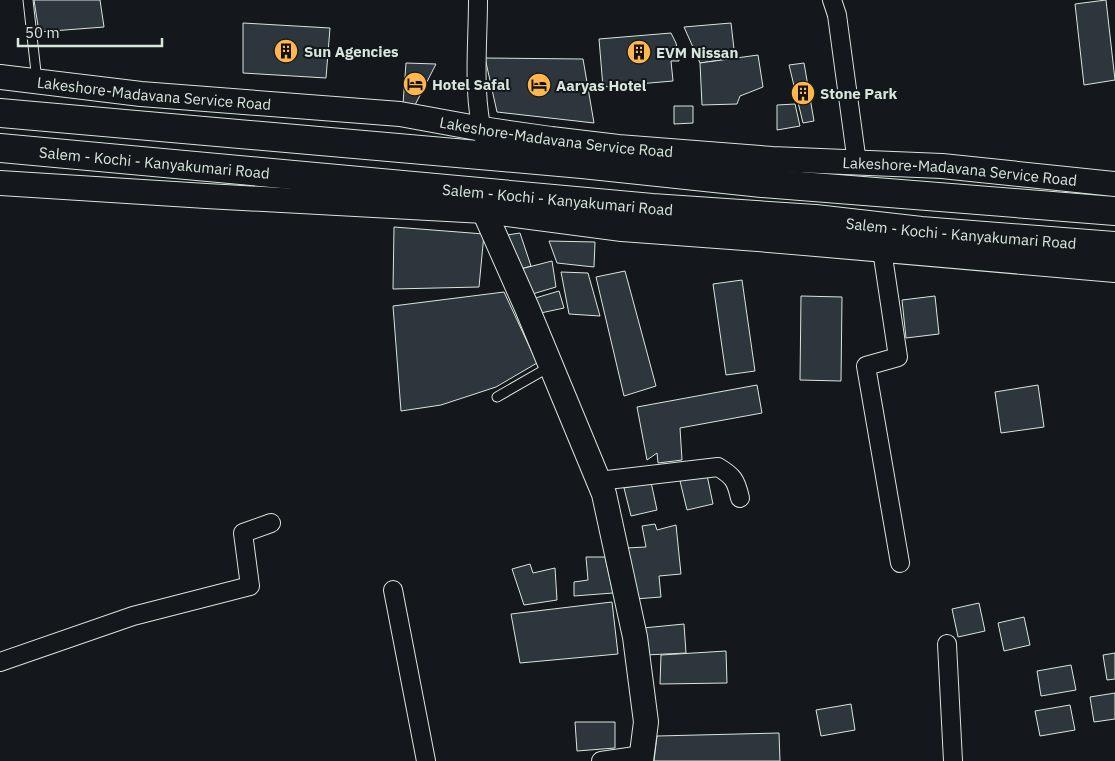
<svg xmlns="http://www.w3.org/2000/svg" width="1115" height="761" font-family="'IBM Plex Sans',sans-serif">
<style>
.building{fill:#2c363c;stroke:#d8e6dc}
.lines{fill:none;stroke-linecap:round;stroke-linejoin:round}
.lane-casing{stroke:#d8e6dc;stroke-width:11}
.street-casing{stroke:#d8e6dc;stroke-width:20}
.secondary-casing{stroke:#d8e6dc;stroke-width:26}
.highway-casing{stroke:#d8e6dc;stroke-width:30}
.lane{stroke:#14181c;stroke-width:9}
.street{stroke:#14181c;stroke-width:18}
.secondary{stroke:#14181c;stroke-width:24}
.highway{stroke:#14181c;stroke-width:28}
.labels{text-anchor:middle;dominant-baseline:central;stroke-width:4;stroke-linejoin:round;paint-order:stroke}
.poi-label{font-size:15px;font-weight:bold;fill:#d8e6dc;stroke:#14181c;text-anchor:start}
.street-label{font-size:15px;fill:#d8e6dc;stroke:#14181c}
</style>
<rect width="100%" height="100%" fill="#14181c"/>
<g class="building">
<polygon points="34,0 100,0 104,27 39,32"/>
<polygon points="1106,0 1115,80 1084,85 1075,4"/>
<polygon points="243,23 330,28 326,78 243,73"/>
<polygon points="731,23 735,58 700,63 684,27"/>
<polygon points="671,33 676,43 679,61 671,61 673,81 603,87 599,39"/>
<polygon points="758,55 763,87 740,96 737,104 702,105 700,63"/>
<polygon points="485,58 583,59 594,123 497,112"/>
<polygon points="406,63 436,64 415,105 403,104"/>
<polygon points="804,63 814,121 803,123 789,65"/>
<polygon points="795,104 800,126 777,130 777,105"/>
<polygon points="674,106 693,106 693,123 674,124"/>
<polygon points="394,227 484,234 479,287 393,289"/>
<polygon points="520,233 531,266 517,270 507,235"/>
<polygon points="549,241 595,242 594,267 557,263"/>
<polygon points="552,261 556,287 529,295 517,270"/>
<polygon points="625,271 656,386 624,396 596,277"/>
<polygon points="561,272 588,273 600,316 569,314"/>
<polygon points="742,280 755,371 726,375 713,284"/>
<polygon points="559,291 564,308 536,314 532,299"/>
<polygon points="504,292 537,363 496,387 441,405 401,411 393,306"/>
<polygon points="801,296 842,297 841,381 800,380"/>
<polygon points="935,296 939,334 906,338 902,300"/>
<polygon points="757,385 762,413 680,428 682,460 658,463 657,453 647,460 637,407"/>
<polygon points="1038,385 1044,427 1001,433 995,392"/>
<polygon points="707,475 713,504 687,510 680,481"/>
<polygon points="651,482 657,510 631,516 624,488"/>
<polygon points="655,524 657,530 676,525 681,574 659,576 661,597 635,599 626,548 646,547 642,526"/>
<polygon points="586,557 605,557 613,593 574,596 574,582 588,580"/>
<polygon points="530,564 533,573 555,568 557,600 524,605 512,569"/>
<polygon points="612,602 618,654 520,663 511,614"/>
<polygon points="979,603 985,631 958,637 952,609"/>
<polygon points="1024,617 1030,645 1004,651 998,623"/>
<polygon points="684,624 686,653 646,655 643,628"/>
<polygon points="726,651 727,683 660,684 661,655"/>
<polygon points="1115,653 1115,679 1107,680 1103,655"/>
<polygon points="1071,665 1076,690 1041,696 1037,671"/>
<polygon points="1115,693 1115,719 1094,722 1090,697"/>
<polygon points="851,704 855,730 821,736 816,710"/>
<polygon points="1070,705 1075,730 1040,736 1035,711"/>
<polygon points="575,722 615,722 615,748 577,751"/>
<polygon points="779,733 780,761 654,761 657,736"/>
</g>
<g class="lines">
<g class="lane-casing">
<g id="lane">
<polyline points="28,0 37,81"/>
<polyline points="497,397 551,366"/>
</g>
</g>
<g class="street-casing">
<g id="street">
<path d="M478,0c0,46 -6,94 6,139"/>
<polyline points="832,0 837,15 857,163"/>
<polyline points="882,250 898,357 866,366 900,563"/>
<path d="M599,481l119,-14c15,9 18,13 22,31"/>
<polyline points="393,590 426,761"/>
<polyline points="947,644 953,761"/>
<polyline points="0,662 133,616 250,586 243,533 271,523"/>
<polyline points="601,761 642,755"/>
</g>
</g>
<g class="secondary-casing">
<g id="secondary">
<path id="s1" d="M0,77l141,17 259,20 82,15 69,10 67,8 154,12 170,7 173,18"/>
<polyline points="0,183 206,196 484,211 622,229 758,239 1115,270"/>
<polyline points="484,211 527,308 604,494 635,637 646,722 641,761"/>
</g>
</g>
<g class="highway-casing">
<g id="highway">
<polyline points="0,113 582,164 762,183 1115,211"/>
<path id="s2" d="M0,148l652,60 163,11 106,12 194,15"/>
</g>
</g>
<use href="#lane" class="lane"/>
<use href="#street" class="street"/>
<use href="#secondary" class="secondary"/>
<use href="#highway" class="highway"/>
</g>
<defs>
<g id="building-disc" transform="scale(1.25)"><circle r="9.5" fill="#ffb74d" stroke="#14181c"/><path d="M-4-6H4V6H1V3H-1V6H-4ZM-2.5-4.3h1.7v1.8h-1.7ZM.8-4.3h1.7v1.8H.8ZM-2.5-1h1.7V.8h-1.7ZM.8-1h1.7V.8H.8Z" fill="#111"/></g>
<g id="hotel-disc" transform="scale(1.25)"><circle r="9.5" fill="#ffb74d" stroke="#14181c"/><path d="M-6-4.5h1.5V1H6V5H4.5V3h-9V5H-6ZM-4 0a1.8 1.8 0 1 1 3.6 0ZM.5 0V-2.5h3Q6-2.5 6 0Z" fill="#111"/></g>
</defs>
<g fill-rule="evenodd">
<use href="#building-disc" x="286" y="51"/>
<use href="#building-disc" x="639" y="52"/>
<use href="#hotel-disc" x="415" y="84"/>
<use href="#hotel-disc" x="539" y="85"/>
<use href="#building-disc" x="803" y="93"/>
</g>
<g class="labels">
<g class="poi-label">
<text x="304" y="51">Sun Agencies</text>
<text x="656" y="52">EVM Nissan</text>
<text x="432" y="84">Hotel Safal</text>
<text x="556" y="85">Aaryas Hotel</text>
<text x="820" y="93">Stone Park</text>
</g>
<g class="street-label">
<text stroke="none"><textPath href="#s1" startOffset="155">Lakeshore-Madavana Service Road</textPath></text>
<text stroke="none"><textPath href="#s1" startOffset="560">Lakeshore-Madavana Service Road</textPath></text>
<text stroke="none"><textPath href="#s2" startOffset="155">Salem - Kochi - Kanyakumari Road</textPath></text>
<text stroke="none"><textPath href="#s1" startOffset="965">Lakeshore-Madavana Service Road</textPath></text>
<text stroke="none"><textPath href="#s2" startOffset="560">Salem - Kochi - Kanyakumari Road</textPath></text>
<text stroke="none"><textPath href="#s2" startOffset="965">Salem - Kochi - Kanyakumari Road</textPath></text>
</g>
</g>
<path d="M18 38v8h144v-8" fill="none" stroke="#d8e6dc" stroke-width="2.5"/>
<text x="25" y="38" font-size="15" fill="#d8e6dc" stroke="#14181c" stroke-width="4" paint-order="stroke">50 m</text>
</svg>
